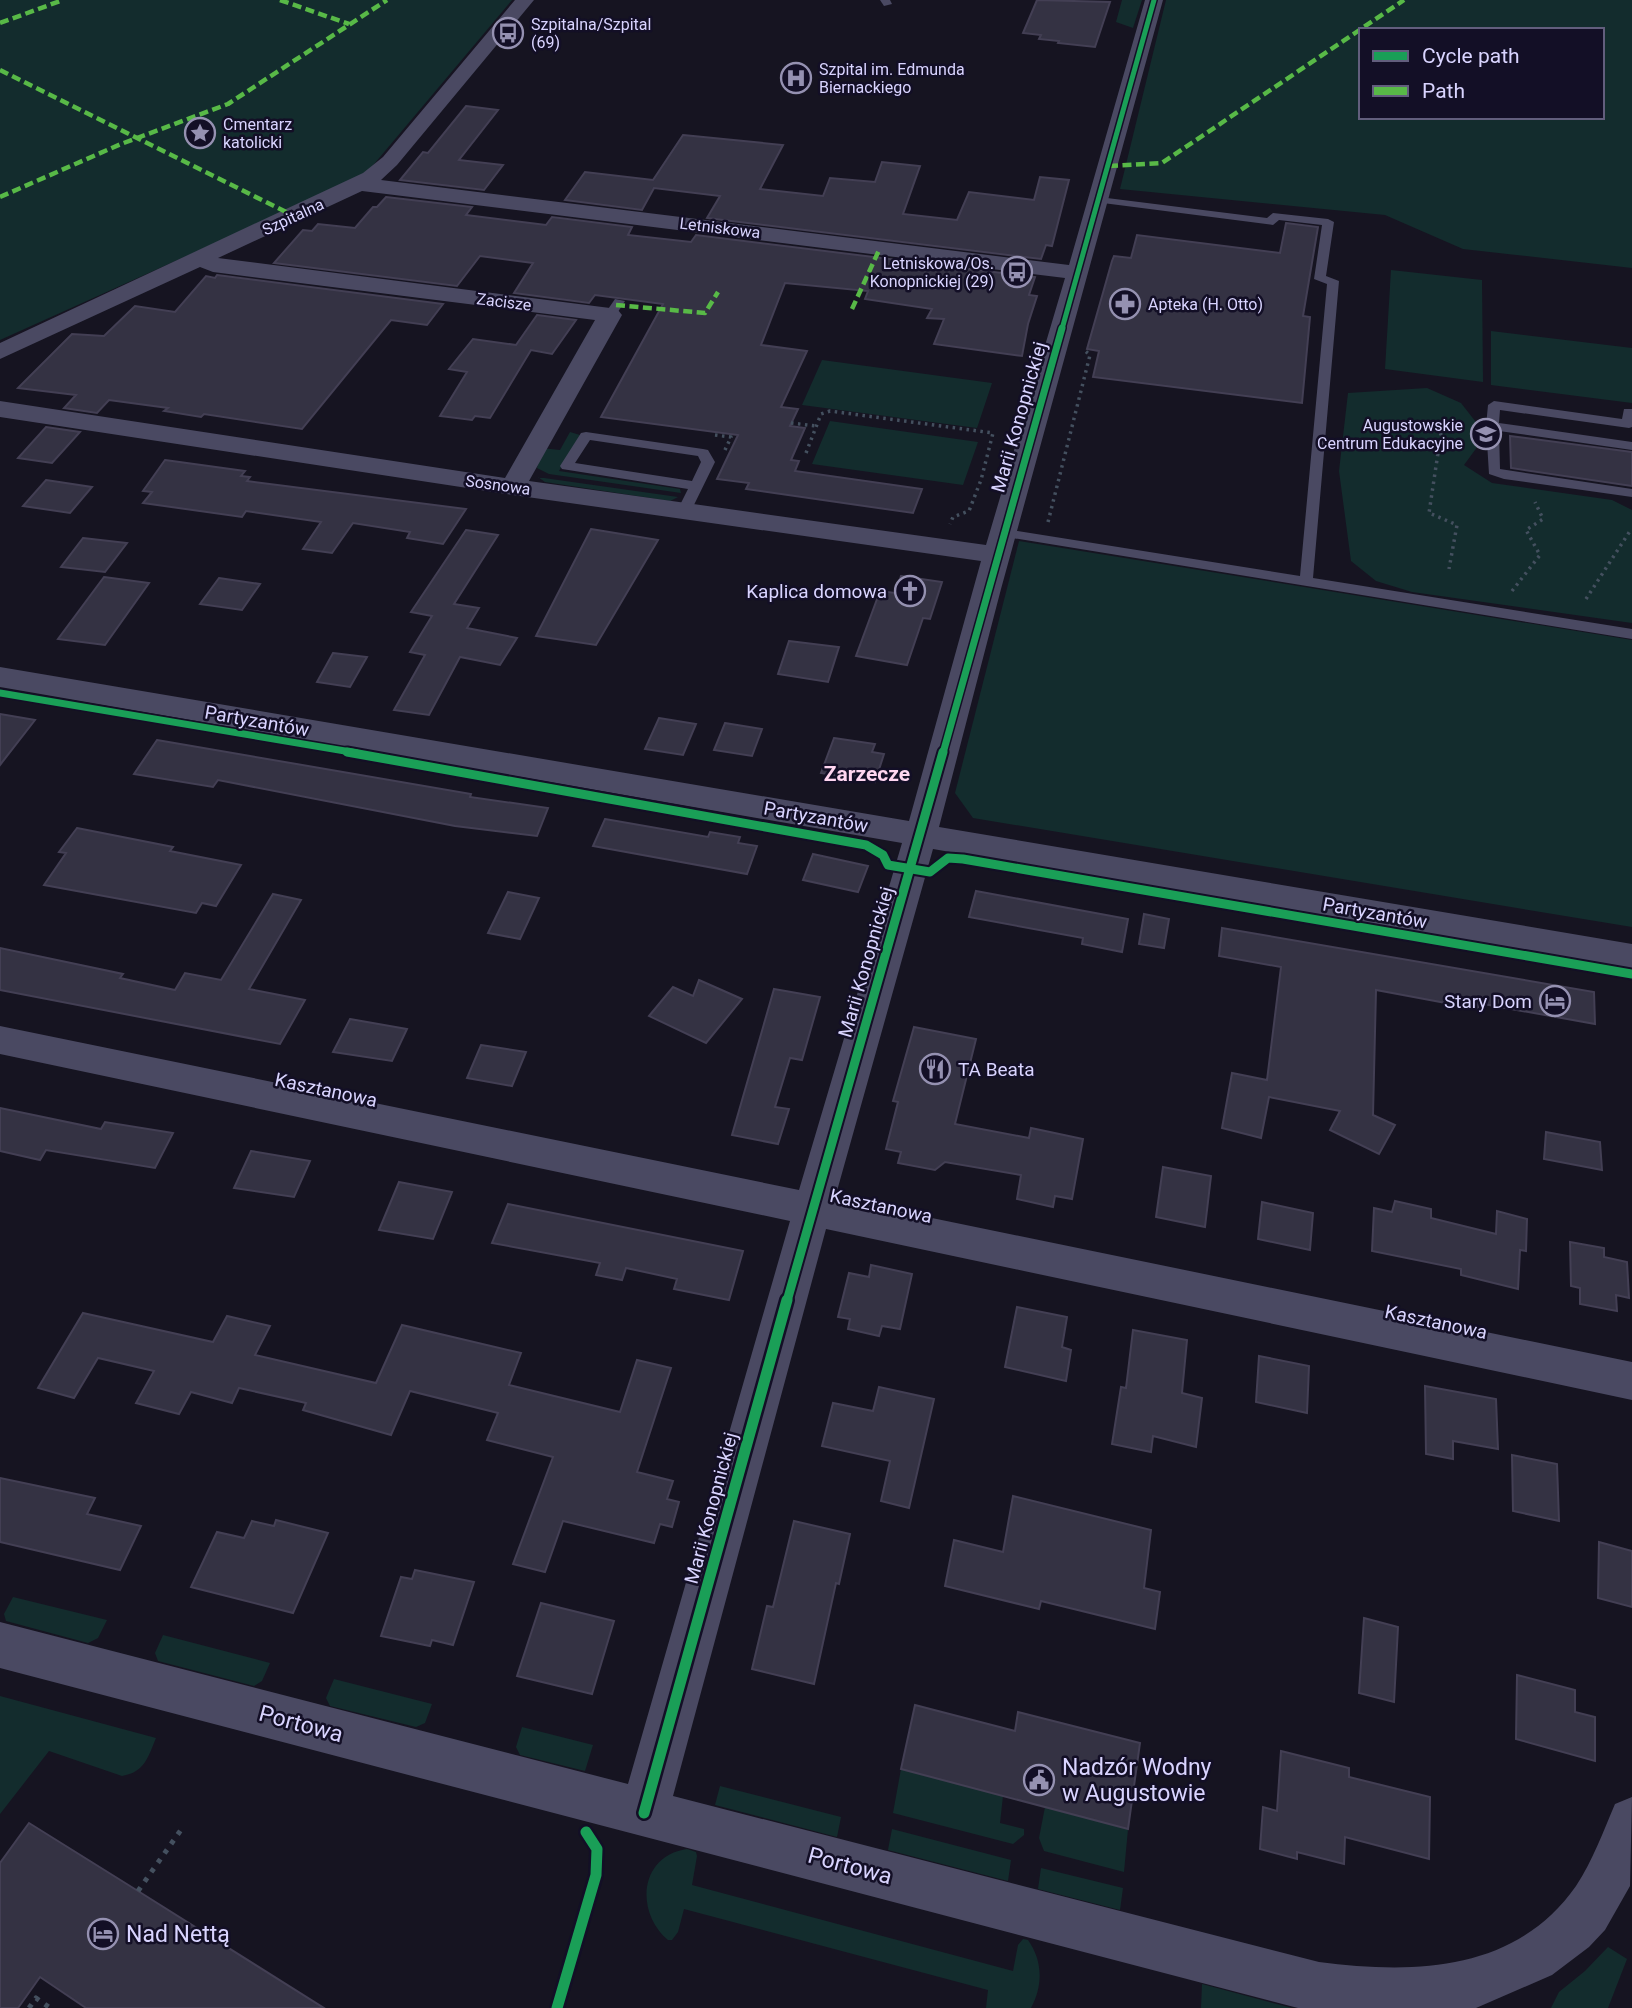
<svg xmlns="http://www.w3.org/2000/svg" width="1632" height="2008" font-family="Roboto,sans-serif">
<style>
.green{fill:#132c2d;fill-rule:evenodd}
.building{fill:#343243;stroke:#433f54;stroke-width:2}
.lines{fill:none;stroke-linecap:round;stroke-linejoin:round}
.path-far1{stroke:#44505f;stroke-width:3.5;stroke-dasharray:2.5 4.5;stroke-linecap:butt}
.path{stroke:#44505f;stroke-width:5;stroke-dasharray:4.5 7;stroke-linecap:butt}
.lane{fill:#4a4962;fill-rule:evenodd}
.street{fill:#4a4962;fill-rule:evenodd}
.quiet{stroke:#58b947;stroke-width:4.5;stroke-dasharray:9 4.5;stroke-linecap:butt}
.cycleway-far3-casing{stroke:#130f26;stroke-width:8}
.cycleway-far2-casing{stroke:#130f26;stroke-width:10}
.cycleway-far1-casing{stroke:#130f26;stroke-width:13}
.cycleway-casing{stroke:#130f26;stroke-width:16}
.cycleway-far3{stroke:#1a9f57;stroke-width:5}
.cycleway-far2{stroke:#1a9f57;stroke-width:7}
.cycleway-far1{stroke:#1a9f57;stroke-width:9}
.cycleway{stroke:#1a9f57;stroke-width:11}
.labels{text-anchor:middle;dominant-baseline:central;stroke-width:5;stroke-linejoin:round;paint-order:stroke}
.far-poi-label{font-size:16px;fill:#d9d4ff;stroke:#130f26;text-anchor:start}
.far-street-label{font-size:16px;fill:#d9d4ff;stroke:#130f26}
.street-label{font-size:19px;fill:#d9d4ff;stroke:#130f26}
.poi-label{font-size:19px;fill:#d9d4ff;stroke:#130f26;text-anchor:end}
.neighbourhood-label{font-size:21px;font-weight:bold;fill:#ffd6f0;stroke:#130f26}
.near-street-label{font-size:23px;fill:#d9d4ff;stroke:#130f26}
.near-poi-label{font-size:23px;fill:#d9d4ff;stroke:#130f26;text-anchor:start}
</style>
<rect width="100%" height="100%" fill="#161421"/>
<g class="green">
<polygon points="0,0 512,0 364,176 0,340"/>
<polygon points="1122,0 1142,0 1133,28 1116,22"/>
<path d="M1166,0h466v268l-169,-19 -78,-34 -265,-26zM1361,30h241v87h-241z"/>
<polygon points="1391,270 1482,280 1483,382 1385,369"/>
<polygon points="1491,331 1632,348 1632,403 1491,385"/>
<polygon points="822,360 992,383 977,428 802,405"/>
<polygon points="1427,388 1461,403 1486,435 1464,465 1492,483 1612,500 1632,510 1632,623 1412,592 1376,581 1351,561 1339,471 1348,393"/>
<polygon points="830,421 978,442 963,485 812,464"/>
<polygon points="570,432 580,435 559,471 680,489 681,493 549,474 537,468 541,448 560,450"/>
<polygon points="538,477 537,477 678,497 670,501 545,482"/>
<polygon points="1019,541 1632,640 1632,927 973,818 955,793"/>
<polygon points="13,1597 107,1620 98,1638 88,1643 6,1621 4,1614"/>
<polygon points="163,1635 270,1663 262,1681 254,1686 158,1661 155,1653"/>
<polygon points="334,1679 432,1704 425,1723 416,1727 330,1706 326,1698"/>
<path d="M0,1696l156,42c-8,19 -11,34 -34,38l-73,-25 -49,63z"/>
<polygon points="522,1727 593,1745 585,1771 520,1755 516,1747"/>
<polygon points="901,1769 1003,1796 1000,1823 1024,1829 1024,1835 1013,1844 893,1813"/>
<polygon points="720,1786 841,1817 837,1837 715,1805"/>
<polygon points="1045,1807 1128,1829 1124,1872 1044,1851 1039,1838"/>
<polygon points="892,1829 1011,1860 1008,1881 888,1850"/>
<path d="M687,1849l9,3 1,4 -5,29 321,86 5,-26 5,-6 5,1c15,21 15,46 3,68h-45l2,-18 -304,-81 -6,23 -6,8h-4c-33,-28 -29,-84 19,-91z"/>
<polygon points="1041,1868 1123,1888 1120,1910 1038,1889"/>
<polygon points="1608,1947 1627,1959 1608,2008 1551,2008 1559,1992 1585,1971"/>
<polygon points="1202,1984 1292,2008 1201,2008"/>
</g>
<g class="building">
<polygon points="1037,0 1110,2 1095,47 1058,43 1059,41 1039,39 1041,35 1023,33"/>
<polygon points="466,106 498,110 459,160 503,165 484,190 400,180 423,152 428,153"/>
<polygon points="683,135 783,145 760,189 823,196 830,178 875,182 882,162 920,166 903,214 957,220 969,192 1034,200 1040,177 1069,180 1052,246 1046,245 1041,259 707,218 720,196 654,188 642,210 565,200 585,172 653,180"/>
<polygon points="386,197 472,207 466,215 546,225 552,217 632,227 628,235 691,242 696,235 1035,277 1029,295 1037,296 1028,324 1022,356 934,344 944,319 927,318 932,309 865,299 868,291 785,283 761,345 807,351 781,407 798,409 790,426 805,428 791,460 799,461 795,471 922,489 913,513 746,489 749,483 717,479 738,435 601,417 663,304 595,295 589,303 514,293 533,263 480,256 457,286 274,263 303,230 312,231 318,224 355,228 373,207 377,207"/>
<polygon points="1286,223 1318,227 1303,316 1310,317 1302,403 1093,377 1099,351 1087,349 1112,261 1114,256 1131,258 1137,235 1280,253"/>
<polygon points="217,275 443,304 427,325 391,320 302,429 204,414 201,417 164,411 168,408 109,400 97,413 64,408 76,395 18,388 72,334 104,336 135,306 175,312 206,276 215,278"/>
<polygon points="537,315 576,320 552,354 531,350 490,418 475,416 472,420 440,416 467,372 449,369 473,339 516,345"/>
<polygon points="46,427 80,432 52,463 18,458"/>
<polygon points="1510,436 1632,452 1632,486 1511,468"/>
<polygon points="165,460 245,471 241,476 250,477 247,481 466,509 443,544 407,538 410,532 353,523 332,553 303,549 321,522 246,511 242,517 143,503 152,492 143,491"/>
<polygon points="46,480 92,487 70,513 23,506"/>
<polygon points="591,529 658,540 596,645 536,636"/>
<polygon points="466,530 498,535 454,604 479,608 467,628 517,638 500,665 460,657 429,715 394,710 425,655 410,652 432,616 411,612"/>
<polygon points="83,538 127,543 105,572 61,567"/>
<polygon points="901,576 942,582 930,619 923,618 907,665 856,656 880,591 895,593"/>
<polygon points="104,577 149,583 105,645 58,639"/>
<polygon points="219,578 260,584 242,610 200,604"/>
<polygon points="789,641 839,647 828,682 778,674"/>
<polygon points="333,653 367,657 350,687 317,682"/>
<polygon points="0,714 35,720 0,765"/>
<polygon points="659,718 696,724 683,755 645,749"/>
<polygon points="725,723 762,729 752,756 714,750"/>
<polygon points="834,738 875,744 872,752 884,754 875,782 821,773"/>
<polygon points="157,740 471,794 470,797 548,808 537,836 455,826 218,780 213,787 134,774"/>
<polygon points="605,819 708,837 710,832 740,837 738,843 757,846 747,874 593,846"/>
<polygon points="77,828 173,847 170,851 241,865 216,906 202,903 196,913 44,885 66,853 59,852"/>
<polygon points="813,854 868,866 858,892 803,880"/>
<polygon points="976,891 1128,919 1122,952 1082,944 1083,938 969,917"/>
<polygon points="508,892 539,898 520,939 488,933"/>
<polygon points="273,894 301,900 249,989 305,1000 280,1044 0,990 0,948 123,974 120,978 175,990 185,973 221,980"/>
<polygon points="1144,914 1169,919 1164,948 1139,944"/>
<polygon points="1222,928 1594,992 1595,1024 1478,1003 1478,1009 1376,990 1373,1115 1395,1125 1379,1154 1330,1130 1340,1111 1269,1097 1261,1138 1222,1128 1232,1073 1267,1080 1281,967 1219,956"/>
<polygon points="699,980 742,999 706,1043 649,1016 673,987 693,996"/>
<polygon points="774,989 820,997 802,1060 790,1058 775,1107 789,1109 778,1144 732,1135"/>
<polygon points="350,1019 407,1029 392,1061 333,1052"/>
<polygon points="914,1027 976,1039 955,1124 1029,1138 1031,1128 1083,1139 1072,1199 1055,1196 1053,1207 1017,1199 1021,1175 945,1162 935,1170 898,1163 901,1152 886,1149 898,1102 893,1101"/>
<polygon points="481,1045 526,1052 512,1086 467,1078"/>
<polygon points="0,1108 101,1129 105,1122 173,1133 155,1168 46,1150 40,1160 0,1151"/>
<polygon points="1546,1132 1600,1142 1602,1170 1544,1159"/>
<polygon points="251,1151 310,1161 294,1197 234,1188"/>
<polygon points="1163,1167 1211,1176 1205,1227 1156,1217"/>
<polygon points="399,1182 452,1192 433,1239 379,1230"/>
<polygon points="1395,1201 1431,1209 1431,1218 1496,1234 1497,1211 1527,1219 1526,1251 1520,1250 1518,1289 1461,1275 1461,1269 1372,1251 1374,1208 1392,1212"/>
<polygon points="1262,1202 1313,1213 1310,1250 1258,1239"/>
<polygon points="508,1204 743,1251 729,1300 674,1289 677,1279 626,1268 622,1280 596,1275 600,1263 492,1243"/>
<polygon points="1570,1242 1604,1248 1604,1257 1627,1262 1629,1298 1616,1295 1617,1311 1580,1304 1580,1288 1571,1286"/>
<polygon points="871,1265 912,1274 900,1329 882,1326 879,1336 848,1329 850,1319 838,1317 849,1273 869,1277"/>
<polygon points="1017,1307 1067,1317 1062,1347 1071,1350 1066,1381 1005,1367"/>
<polygon points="83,1313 213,1342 227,1316 270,1326 255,1355 376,1383 402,1325 521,1353 509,1385 620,1412 637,1360 671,1368 637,1472 673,1481 667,1499 679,1502 672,1527 660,1524 654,1543 563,1521 545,1572 513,1564 553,1457 487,1440 498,1413 410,1391 391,1435 303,1410 306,1403 239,1388 232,1403 191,1392 179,1414 136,1403 154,1371 98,1358 74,1398 38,1388"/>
<polygon points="1133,1330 1187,1340 1182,1393 1202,1398 1196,1447 1153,1436 1151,1452 1112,1444 1121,1387 1126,1388"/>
<polygon points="1259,1356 1309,1366 1307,1413 1256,1402"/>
<polygon points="1425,1386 1496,1399 1498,1449 1453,1441 1453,1459 1426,1454"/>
<polygon points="879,1387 934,1399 909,1508 881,1501 890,1461 822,1446 833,1403 873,1411"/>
<polygon points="1512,1455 1557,1464 1559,1521 1513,1511"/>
<polygon points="0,1478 95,1498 87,1514 141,1526 120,1570 0,1542"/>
<polygon points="1013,1496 1151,1530 1144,1588 1160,1592 1155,1629 1041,1601 1039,1609 945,1586 954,1540 1003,1552"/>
<polygon points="276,1520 328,1533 293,1613 191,1587 217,1532 244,1538 252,1521 274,1526"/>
<polygon points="794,1521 850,1534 839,1584 836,1583 814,1684 752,1669 767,1606 773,1607"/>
<polygon points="1599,1542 1632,1551 1632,1607 1598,1598"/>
<polygon points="415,1570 474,1582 453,1645 432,1640 430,1646 381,1636 401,1577 412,1579"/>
<polygon points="541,1603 614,1621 592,1694 517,1676"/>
<polygon points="1364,1618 1398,1627 1394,1702 1359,1693"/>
<polygon points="1517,1675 1575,1690 1575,1712 1595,1717 1595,1761 1516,1739"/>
<polygon points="915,1705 1015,1731 1018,1712 1140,1743 1128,1829 901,1769"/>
<polygon points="1281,1751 1349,1768 1349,1777 1430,1797 1429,1859 1345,1837 1344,1864 1297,1852 1297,1859 1260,1849 1263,1807 1277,1811"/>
<polygon points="29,1823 138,1891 324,2008 86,2008 40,1977 18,2008 0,2008 0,1863"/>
</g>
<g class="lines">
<g class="path-far1">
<polyline points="791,423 816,426"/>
<polyline points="1441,433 1429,513 1457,525 1449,569"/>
<polyline points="715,435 731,437 725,450"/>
<polyline points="806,453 821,414 830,411 993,433 981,480 969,511 953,517 950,524"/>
<polyline points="1048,522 1090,355 1084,350"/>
<polyline points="1512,591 1540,555 1526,530 1543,519 1535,502"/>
<polyline points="1586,599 1630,531"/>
</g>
<g class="path">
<polyline points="138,1891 183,1827"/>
<polyline points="29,2008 36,1998 50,2008"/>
</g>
<g class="lane">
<polygon points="880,0 890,0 892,4 884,6"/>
<polygon points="1099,197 1267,218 1273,213 1328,219 1334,222 1326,276 1339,281 1313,578 1632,629 1632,639 1000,536 1000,530 1005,529 1300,576 1327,284 1314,279 1322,225 1279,220 1273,225 1095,202 1095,198"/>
<polygon points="615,299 625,301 614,318 606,318 604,315"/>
<polygon points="1494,401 1622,419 1624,409 1632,409 1632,427 1629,428 1500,410 1499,423 1632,442 1632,450 1499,431 1500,469 1632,489 1632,497 1504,479 1489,474 1486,426 1488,405"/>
<path d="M586,432l117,17 5,1 7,12 -24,49 -7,4 -7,-4 11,-22 -126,-20 -2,-3 21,-33zM590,440l108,16 3,6 -9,19 -117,-18z"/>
</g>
<path class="street" d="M515,0h19l-137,165 -16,15 688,85 76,-265h18l-162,589 -62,238 693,117v26l-699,-121 -98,349 797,164v38l-806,-171 -153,567 646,166c94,12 196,11 257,-76 17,-26 27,-54 39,-82l17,-7 -2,89 -25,44 -16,17 -37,28 -76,33h-178l-1298,-340v-46l628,162 162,-563 -790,-167v-28l799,164 103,-347 -902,-156v-20l909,154 72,-260 -468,-66 -513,-78v-16l505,77 90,-158 -382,-48 -13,-5 -200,92v-16l363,-170 20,-16zM362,191l703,87 -79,267 -457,-64 93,-166 -4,-5 -8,-2 -392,-50z"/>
<g class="quiet">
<polyline points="280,0 349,24"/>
<polyline points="0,23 63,0"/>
<polyline points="0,70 294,216"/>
<polyline points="1109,166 1162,163 1404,0"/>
<polyline points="0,197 121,144 228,104 387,0"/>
<polyline points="616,305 705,313 718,292"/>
<polyline points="852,309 880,248"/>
</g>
<g class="cycleway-far3-casing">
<polyline id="cycleway-far3" points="1062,329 1154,0"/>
</g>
<g class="cycleway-far2-casing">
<g id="cycleway-far2">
<polyline points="0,693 357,753"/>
<polyline points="943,753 1062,328"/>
</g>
</g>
<g class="cycleway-far1-casing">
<g id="cycleway-far1">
<polyline points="347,752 866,845 883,855 888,865 930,872 948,858 963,859 1632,974"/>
<polyline points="787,1301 943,752"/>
</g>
</g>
<g class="cycleway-casing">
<g id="cycleway">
<polyline points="644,1813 787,1300"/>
<polyline points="557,2008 596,1875 597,1849 586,1832"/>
</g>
</g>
<use href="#cycleway-far3" class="cycleway-far3"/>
<use href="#cycleway-far2" class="cycleway-far2"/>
<use href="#cycleway-far1" class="cycleway-far1"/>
<use href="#cycleway" class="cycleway"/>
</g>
<defs>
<g id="bus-ring" transform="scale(1.575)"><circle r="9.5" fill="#130f26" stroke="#9591b1" stroke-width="1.5"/><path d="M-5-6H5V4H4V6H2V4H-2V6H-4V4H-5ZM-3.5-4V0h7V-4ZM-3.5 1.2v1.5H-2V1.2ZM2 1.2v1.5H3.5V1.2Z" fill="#9591b1"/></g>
<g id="hospital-ring" transform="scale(1.575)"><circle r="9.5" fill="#130f26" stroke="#9591b1" stroke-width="1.5"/><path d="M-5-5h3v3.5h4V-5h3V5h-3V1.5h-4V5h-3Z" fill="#9591b1"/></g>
<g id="sight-ring" transform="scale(1.575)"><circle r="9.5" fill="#130f26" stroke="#9591b1" stroke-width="1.5"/><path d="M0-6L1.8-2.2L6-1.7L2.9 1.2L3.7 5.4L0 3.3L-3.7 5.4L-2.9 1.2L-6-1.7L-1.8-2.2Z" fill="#9591b1"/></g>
<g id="pharmacy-ring" transform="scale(1.575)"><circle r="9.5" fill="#130f26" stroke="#9591b1" stroke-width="1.5"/><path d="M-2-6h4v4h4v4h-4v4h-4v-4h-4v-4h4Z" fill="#9591b1"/></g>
<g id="university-ring" transform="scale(1.575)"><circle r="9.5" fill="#130f26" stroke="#9591b1" stroke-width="1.5"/><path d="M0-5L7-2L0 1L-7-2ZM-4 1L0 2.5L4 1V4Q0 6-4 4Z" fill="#9591b1"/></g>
<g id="church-ring" transform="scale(1.575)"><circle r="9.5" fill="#130f26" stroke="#9591b1" stroke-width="1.5"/><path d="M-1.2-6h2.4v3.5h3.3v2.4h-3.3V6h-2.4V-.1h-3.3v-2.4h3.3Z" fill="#9591b1"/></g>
<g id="hotel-ring" transform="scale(1.575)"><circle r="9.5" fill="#130f26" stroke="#9591b1" stroke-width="1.5"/><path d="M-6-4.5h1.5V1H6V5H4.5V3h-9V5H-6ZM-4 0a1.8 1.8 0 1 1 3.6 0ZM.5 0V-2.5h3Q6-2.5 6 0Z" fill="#9591b1"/></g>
<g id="restaurant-ring" transform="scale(1.575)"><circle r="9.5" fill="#130f26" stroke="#9591b1" stroke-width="1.5"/><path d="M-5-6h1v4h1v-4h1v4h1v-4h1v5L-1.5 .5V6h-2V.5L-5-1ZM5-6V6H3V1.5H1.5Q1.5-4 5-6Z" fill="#9591b1"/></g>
<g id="civic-ring" transform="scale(1.575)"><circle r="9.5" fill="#130f26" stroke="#9591b1" stroke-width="1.5"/><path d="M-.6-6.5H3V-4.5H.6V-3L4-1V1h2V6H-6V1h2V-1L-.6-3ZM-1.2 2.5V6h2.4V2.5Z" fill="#9591b1"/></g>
</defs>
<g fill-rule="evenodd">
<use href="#bus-ring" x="508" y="33"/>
<use href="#hospital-ring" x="796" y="78"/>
<use href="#sight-ring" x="200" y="133"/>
<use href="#bus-ring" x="1017" y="272"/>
<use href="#pharmacy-ring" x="1125" y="304"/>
<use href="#university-ring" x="1486" y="434"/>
<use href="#church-ring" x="910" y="591"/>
<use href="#hotel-ring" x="1555" y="1001"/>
<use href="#restaurant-ring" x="935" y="1069"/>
<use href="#civic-ring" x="1039" y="1780"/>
<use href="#hotel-ring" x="103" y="1934"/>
</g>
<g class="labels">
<g class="far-poi-label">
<text x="531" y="24">Szpitalna/Szpital<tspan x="531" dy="18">(69)</tspan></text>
<text x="819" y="69">Szpital im. Edmunda<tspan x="819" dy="18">Biernackiego</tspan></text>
<text x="223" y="124">Cmentarz<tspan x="223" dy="18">katolicki</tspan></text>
<text x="994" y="263" text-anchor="end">Letniskowa/Os.<tspan x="994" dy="18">Konopnickiej (29)</tspan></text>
<text x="1148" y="304">Apteka (H. Otto)</text>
<text x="1463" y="425" text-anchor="end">Augustowskie<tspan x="1463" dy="18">Centrum Edukacyjne</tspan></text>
</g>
<g class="far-street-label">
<text transform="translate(293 217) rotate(-25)">Szpitalna</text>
<text transform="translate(720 228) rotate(7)">Letniskowa</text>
<text transform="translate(504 302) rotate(7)">Zacisze</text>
<text transform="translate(498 485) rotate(8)">Sosnowa</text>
</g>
<g class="street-label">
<text transform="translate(1019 417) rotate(-74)">Marii Konopnickiej</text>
<text transform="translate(257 721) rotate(10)">Partyzantów</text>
<text transform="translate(816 817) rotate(10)">Partyzantów</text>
<text transform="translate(1375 913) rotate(10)">Partyzantów</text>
<text transform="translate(866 962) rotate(-74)">Marii Konopnickiej</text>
<text transform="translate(326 1090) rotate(12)">Kasztanowa</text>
<text transform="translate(881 1206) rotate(12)">Kasztanowa</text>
<text transform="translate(1436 1322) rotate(12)">Kasztanowa</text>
<text transform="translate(711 1508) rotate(-75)">Marii Konopnickiej</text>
</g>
<g class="poi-label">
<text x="887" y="591">Kaplica domowa</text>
<text x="1532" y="1001">Stary Dom</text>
<text x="958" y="1069" text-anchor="start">TA Beata</text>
</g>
<g class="neighbourhood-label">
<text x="867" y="774">Zarzecze</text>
</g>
<g class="near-street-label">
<text transform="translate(301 1724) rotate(15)">Portowa</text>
<text transform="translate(850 1866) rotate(15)">Portowa</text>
</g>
<g class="near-poi-label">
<text x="1062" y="1767">Nadzór Wodny<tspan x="1062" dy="26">w Augustowie</tspan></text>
<text x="126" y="1934">Nad Nettą</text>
</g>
</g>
<rect x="1359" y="28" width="245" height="91" fill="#130f26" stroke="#625e7d" stroke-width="2"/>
<rect x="1373" y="51" width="35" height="10" fill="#1a9f57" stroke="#625e7d" stroke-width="2"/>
<text x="1422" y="63" font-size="21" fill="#d9d4ff">Cycle path</text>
<rect x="1373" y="86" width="35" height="10" fill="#58b947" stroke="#625e7d" stroke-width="2"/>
<text x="1422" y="98" font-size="21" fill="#d9d4ff">Path</text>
</svg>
